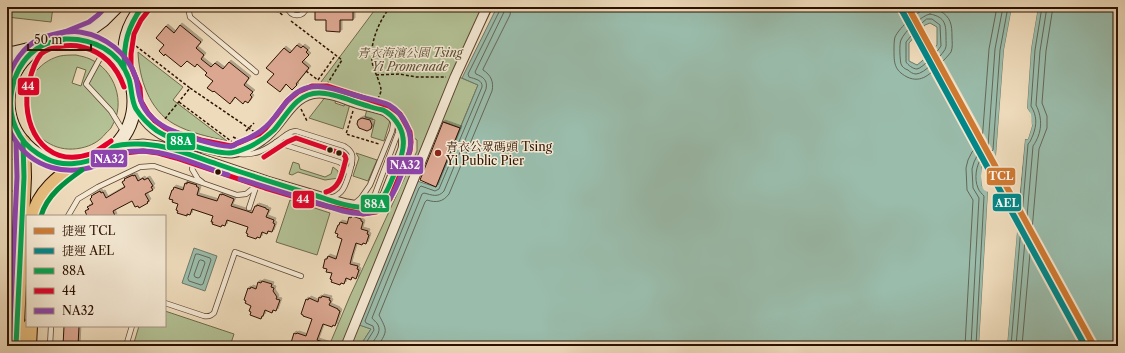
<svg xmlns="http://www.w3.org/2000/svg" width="1125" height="353" font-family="'Libre Caslon Text','Noto Serif TC',serif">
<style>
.green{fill:#b3c195;stroke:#706a4b;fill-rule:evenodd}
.water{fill:#9abcab;stroke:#6e7867;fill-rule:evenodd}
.pier{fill:#eedbbb}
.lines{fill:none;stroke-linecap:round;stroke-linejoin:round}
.shore{stroke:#646756;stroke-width:1}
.building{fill:#dba791;stroke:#2d1201;filter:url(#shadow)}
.lane-casing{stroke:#5d4430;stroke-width:6}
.street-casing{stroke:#5d4430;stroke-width:11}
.secondary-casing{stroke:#2d1201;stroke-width:15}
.primary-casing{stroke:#2d1201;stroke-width:16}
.path{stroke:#2d1201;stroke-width:1.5;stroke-dasharray:3 2;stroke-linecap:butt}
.lane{stroke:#f4e8d3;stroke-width:4.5}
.street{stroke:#f4e8d3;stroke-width:9}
.secondary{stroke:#f4e8d3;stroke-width:13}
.primary{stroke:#e7be7e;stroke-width:14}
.path-bridge{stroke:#2d1201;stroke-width:1.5;stroke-dasharray:3 2;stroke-linecap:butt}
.bus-1-casing{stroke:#f4e8d3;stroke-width:8}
.bus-2-casing{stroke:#f4e8d3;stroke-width:8}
.bus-3-casing{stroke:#f4e8d3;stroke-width:8}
.bus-4-casing{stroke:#f4e8d3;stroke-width:8}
.bus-1{stroke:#00a651;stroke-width:5}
.bus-2{stroke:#e4002b;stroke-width:5}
.bus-3{stroke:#8e44ad;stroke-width:5}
.bus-4{stroke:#009140;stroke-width:5}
.metro-1-casing{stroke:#f4e8d3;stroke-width:9}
.metro-2-casing{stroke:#f4e8d3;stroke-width:9}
.metro-1{stroke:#cf7a32;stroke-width:6}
.metro-2{stroke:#00888a;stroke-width:6}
.bus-dot{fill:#2d1201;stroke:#f4e8d3;stroke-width:1.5}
.poi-dot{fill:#8f2418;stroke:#f4e8d3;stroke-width:1.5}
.labels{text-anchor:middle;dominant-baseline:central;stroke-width:3;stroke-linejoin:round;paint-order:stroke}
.park-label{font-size:12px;font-style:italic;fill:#5c4f35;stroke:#f4e8d3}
.poi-label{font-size:12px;fill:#2d1201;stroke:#f4e8d3;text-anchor:start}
.line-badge{stroke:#f4e8d3;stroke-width:1.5}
.badge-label{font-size:11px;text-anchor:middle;font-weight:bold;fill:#fff}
</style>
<defs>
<filter id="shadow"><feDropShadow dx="2" dy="-2" stdDeviation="0" flood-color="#0004"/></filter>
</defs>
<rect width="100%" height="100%" fill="#eedbbb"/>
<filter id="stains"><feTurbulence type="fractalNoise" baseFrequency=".005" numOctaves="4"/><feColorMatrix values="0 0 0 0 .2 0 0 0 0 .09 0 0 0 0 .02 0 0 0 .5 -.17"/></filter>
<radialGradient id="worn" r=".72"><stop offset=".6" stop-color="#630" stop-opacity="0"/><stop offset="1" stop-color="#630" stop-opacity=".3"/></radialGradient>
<g class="green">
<polygon points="7,7 53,7 51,22 7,17"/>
<path d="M377,7h116l-22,43 -12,27 19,8 -18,43 -21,-8 -79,205 11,4 -11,17h-31l21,-50 67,-145v-11l-27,-19 -6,20 -13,-4 4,-17 -10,-3 2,-8 8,2c-20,-14 -32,-23 -57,-25z"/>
<path d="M138,52l45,35 -10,13 54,41c-17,-4 -37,-8 -53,-17 -25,-14 -35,-46 -36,-72z"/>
<path d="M76,55c4,1 10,2 14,4 25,11 36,44 22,67 -1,3 -4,5 -6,7 -6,8 -15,13 -25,15 -46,10 -76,-49 -42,-80 6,-6 13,-10 21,-12 5,-1 11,-1 16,-1zM77,67l9,3 -5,16 -9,-3z"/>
<polygon points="326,96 336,99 335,103 344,106 346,102 350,104 343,129 309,118"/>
<polygon points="356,153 377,160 368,181 353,176 359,158"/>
<polygon points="293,162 299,164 300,169 325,177 331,174 333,167 338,171 339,178 325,180 298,172 292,175 289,174"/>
<polygon points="290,200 330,213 317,255 276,242"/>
<polygon points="165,311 234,334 230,346 133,346 139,326 165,326"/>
</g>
<g class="water">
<path d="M497,7h515l-8,43 -8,106 -9,1 -5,7v22l6,6 -9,154h-619l11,-17 -12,-4 58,-144 19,6 42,-102 -16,-7zM930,23l7,4v18l-15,16 -5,4 -8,-4v-18l16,-18z"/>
<polygon points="1038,7 1118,7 1118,346 1007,346 1025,139 1028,139 1032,126 1029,111 1027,108 1031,49"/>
<polygon points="194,248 217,256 205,291 182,283"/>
</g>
<g class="pier">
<polygon points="895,7 914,7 925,28 913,41"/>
<polygon points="1012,7 1014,7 1006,51 998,156 997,158 993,158 989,159 984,165 983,170 984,185 986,189 989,190 990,192 981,346 979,346 988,192 984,190 982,186 981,176 982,167 922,58 935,45 996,156 1004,50"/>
<polygon points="1036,7 1038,7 1031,49 1027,108 1031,114 1032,126 1028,139 1025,139 1019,199 1100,346 1079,346 1017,232 1007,346 1005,346 1023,139 1026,137 1030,125 1029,115 1025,108 1029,49"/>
</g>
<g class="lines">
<g class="shore">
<path d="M929,8c4,0 7,1 11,3 11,6 12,14 12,26 0,5 1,10 -1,15 -3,4 -7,8 -10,11 -10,10 -19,21 -34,14 -13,-7 -13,-14 -13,-28 0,-4 0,-8 1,-12 4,-9 24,-28 34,-29z"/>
<path d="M930,14c16,3 16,11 16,25 0,4 1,8 -2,12 -4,6 -20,23 -28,23 -3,0 -6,-2 -8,-4 -3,-1 -6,-3 -7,-6 -1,-4 -2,-20 0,-24 3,-8 21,-25 29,-26z"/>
<path d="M927,19h5l8,6 1,21c-3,5 -18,22 -24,23 -4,0 -9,-4 -11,-7v-20l16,-19z"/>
<polygon points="196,254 198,254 210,258 211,260 203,284 201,285 189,281 188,279"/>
<polygon points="201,260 204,261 205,263 200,277 198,278 195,277 194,275 199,261"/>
<path d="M364,346l10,-16 -1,-4 -7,-3 -1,-2 54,-133 2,-2 14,5 4,-2 43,-102c1,-7 -7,-8 -13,-10l-1,-3 32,-64v-3"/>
<path d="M370,346c4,-6 12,-14 8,-21 -1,-3 -5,-5 -6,-7l50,-124 2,-1c8,2 14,5 20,-2l42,-102c2,-9 -3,-12 -10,-15l-1,-2 29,-60 1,-5"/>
<path d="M378,346c10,-16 9,-15 1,-31l46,-113 2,-2c9,3 16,2 22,-6l43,-103c2,-9 -1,-16 -9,-21v-1l27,-54 1,-8"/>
<polyline points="965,346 973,200 967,190 966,168 968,160 972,152 982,142 989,49 997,7"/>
<polyline points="971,346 979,198 973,188 972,169 974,162 978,154 988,146 995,49 1003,7"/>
<path d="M976,346l8,-150c-2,-2 -5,-5 -6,-8 -4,-9 -2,-23 4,-31 3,-4 8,-4 11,-7l7,-100 8,-43"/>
<path d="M1011,346l17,-202c3,-3 3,-5 5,-9 4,-11 4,-19 -2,-29l4,-56 7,-43"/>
<path d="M1016,346l17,-200c9,-13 10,-27 3,-41l4,-54 7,-44"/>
<polyline points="1022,346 1039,149 1047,128 1047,116 1042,103 1046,51 1053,7"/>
</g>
</g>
<g class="building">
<polygon points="315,7 353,7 353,20 340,20 340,32 326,31 326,20 315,20"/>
<polygon points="180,25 201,42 196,48 204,55 201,59 211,67 215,63 223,69 229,62 249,78 244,85 253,92 250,95 252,97 248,103 245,101 243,104 235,97 230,104 214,91 213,92 207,88 213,81 205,75 207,73 197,64 195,67 187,61 181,67 165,54 164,56 159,51 164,45 156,38 166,26 174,33"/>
<polygon points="297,45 301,48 303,46 308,50 306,52 309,55 302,62 309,68 296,84 297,85 292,90 286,84 280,92 267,82 274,74 266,68 284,48 290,53"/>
<polygon points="362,118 370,120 372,125 371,129 367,131 359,128 357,124 358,120"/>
<polygon points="443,122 460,128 436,187 420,180"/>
<polygon points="133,175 133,176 135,175 138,181 143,178 144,180 148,178 153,186 151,187 153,190 145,194 149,201 147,202 148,203 139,208 138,206 135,207 132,201 113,211 115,216 87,216 85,211 89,209 87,207 93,204 90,199 92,197 91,196 100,191 101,193 103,192 106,198 125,187 122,182 125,180 124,179"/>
<polygon points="187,182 197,185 196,186 199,188 197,195 217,201 220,194 222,195 222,194 234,199 231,206 247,211 252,213 255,206 257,206 257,205 266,208 266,209 269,210 266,217 274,220 273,223 275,224 272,232 268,231 267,234 262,232 260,238 257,237 256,239 247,236 248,234 246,233 248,227 227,220 225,226 222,225 221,227 212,224 213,222 211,222 213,216 192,209 190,215 187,214 187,216 177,213 178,211 176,210 178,204 172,202 173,200 169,199 172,190 173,190 174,187 183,190 185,183 187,184"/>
<polygon points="352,216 361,219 361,221 363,222 361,229 368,231 367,234 369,235 366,244 363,243 362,245 356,243 352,256 350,264 358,266 357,269 359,270 356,279 352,277 351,280 346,278 344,284 341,283 340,285 331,282 332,280 330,279 332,273 326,272 327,269 323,268 325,259 327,259 328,256 336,259 342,239 337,237 338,234 335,233 338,225 339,225 340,222 347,224 349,217 351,218"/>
<polygon points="262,281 272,284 271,287 274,288 273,291 277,297 276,299 280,300 276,311 273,310 272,313 265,310 263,316 262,316 261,319 250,315 251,312 249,311 251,306 245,303 246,301 244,300 248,288 250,289 251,287 256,289 258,282 261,283"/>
<polygon points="322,296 330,298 329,300 331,301 329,305 338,309 338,310 340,311 335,326 333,325 332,327 323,324 317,340 332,345 332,346 290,346 294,333 296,334 297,333 306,336 312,319 303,316 303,315 301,314 306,299 308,300 309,298 318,302 319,297 321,298"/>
<polygon points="64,326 79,326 78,346 63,346"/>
</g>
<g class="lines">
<g class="lane-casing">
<g id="lane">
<polyline points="188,7 190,17 256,72"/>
<path d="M287,7c4,11 16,11 20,0"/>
<polyline points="105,49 86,84 111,111 125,134"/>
<polyline points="284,137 289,136 294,137 342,153 350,158 352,164"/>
<polyline points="276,142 339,162 346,166 349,174"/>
<path d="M240,154c15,2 27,-5 39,-14 6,-4 10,-9 17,-9l48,15c3,2 7,4 8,9 2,6 -6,32 -11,37 -3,3 -7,5 -11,6"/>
<polyline points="196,157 192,169 198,179 202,182"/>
<polyline points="353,205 361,198 370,185 392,131 393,125 393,119"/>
<polyline points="365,205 372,198 375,194 398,133 399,128"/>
<polyline points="249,208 256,187"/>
<polyline points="68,216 78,199 98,187 140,167 154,166 237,195 246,194 256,186"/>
<polyline points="7,256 19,257"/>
<polyline points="7,276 17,277"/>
<path d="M165,303l39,13c4,1 7,0 10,-3l21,-61 66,24"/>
<polyline points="50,346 51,326"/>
<polyline points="126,346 132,326"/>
</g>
</g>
<g class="street-casing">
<g id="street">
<path d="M115,147l28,-3 16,2 19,5 89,30 61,18 19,5 16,3 9,-1 5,-3 8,-8 18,-46c2,-11 -1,-22 -9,-30 -2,-3 -6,-6 -9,-8 -9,-4 -20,-5 -29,-8 -10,-3 -19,-8 -29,-9 -4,-1 -11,-1 -15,0 -24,6 -30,33 -50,46 -8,6 -21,12 -31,13 -6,0 -14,-2 -21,-4 -20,-4 -45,-8 -61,-24 -6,-6 -11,-14 -15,-22"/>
<polyline points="346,346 455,77 487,7"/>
</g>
</g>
<g class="secondary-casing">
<g id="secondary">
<polyline points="69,37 92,28 103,20 116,7"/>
<circle cx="71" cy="101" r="63"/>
<polyline points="7,53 14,53 35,48"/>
<path d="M124,68c0,-26 2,-40 18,-61"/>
</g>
</g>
<g class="primary-casing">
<g id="primary">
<path d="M34,216c4,-23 26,-40 44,-52"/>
<polyline points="16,346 24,177 23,142"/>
<polyline points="29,346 30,326"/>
</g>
</g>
<g class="path">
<polyline points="272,7 284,16"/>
<polyline points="291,21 342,60 326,86"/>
<polyline points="136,46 190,88 164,120"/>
<polyline points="306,71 318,80 335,56"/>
<polyline points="376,75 399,74 416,77 446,77"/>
<polyline points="190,88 256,133"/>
<path d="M378,99c1,-3 3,-6 3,-9 0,-5 -6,-18 -8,-24 -5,-20 5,-43 17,-59"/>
<polyline points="179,102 235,144"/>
<polyline points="301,109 307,121"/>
<polyline points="353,111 346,134 379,144"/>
<polyline points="233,137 242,141"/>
<polyline points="7,149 12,160"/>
<polyline points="7,191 13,191"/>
<polyline points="10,218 8,218 11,195"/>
</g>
<use href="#lane" class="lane"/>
<use href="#street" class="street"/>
<use href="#secondary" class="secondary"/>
<use href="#primary" class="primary"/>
<g class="path-bridge">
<polyline points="246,131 254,123"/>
<polyline points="7,163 10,182 11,195"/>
</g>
<g class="bus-1-casing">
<g id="bus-1">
<path d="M65,39c28,-1 54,12 64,40 3,10 2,21 7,30 5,8 13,16 21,22 14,9 56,22 72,22 6,0 10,-2 15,-4 11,-4 21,-11 30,-19 13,-15 22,-37 45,-37 16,0 34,9 49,13 5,2 10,3 15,4 10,5 19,17 20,28 2,12 -4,24 -8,34 -5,12 -10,28 -22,33 -5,2 -10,2 -15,2 -15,-1 -30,-8 -44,-12 -33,-10 -65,-20 -97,-31 -18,-6 -35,-13 -53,-17 -13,-3 -39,-5 -51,0 -4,3 -7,7 -12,9 -16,8 -38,11 -54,3 -10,-5 -21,-13 -27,-23 -18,-29 -9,-72 21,-90 7,-4 16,-5 24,-7z"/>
<path d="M124,68c0,-25 3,-40 18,-61"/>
<polyline points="16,346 24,177 23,142"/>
</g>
</g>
<g class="bus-2-casing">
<g id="bus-2">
<path d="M111,141c-6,4 -13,10 -21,13 -47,16 -71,-31 -61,-72 2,-8 6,-21 12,-28 9,-8 30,-10 41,-7 21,5 35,20 42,40"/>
<polyline points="116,154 143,151 158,153 176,158 265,188 326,206 363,214 376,212 381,209 390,199 410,151 411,142 410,132 400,114 389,106 327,86 312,86 298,92 287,101 276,116 266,128 259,134 241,142 231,146 201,140 174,132 165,128 155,121 148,113 141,101 140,88 131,66 131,54 134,34 141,20 148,11"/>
<path d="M264,157l23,-15 9,-4 47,16 2,2 1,3c-4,13 -5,29 -20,33"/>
</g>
</g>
<g class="bus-3-casing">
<g id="bus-3">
<path d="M65,32c5,0 10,-1 15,0 25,4 48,21 56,46 2,7 2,16 5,23 4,13 18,24 30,29 12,5 49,18 61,16 1,0 4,-2 5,-3 15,-5 27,-12 37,-25 8,-10 15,-22 27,-28 18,-8 36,0 53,5 10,3 27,6 35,10 15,9 24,28 21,44 -2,10 -6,20 -10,29 -12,31 -23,41 -57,33l-103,-32"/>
<polyline points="62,33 89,22 98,15 106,7"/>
<path d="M7,81c5,-17 16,-34 32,-42 8,-4 16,-5 25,-7"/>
<path d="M7,124c2,5 4,11 8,16 18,28 52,37 83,25 8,-3 11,-7 18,-11 5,-3 20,-3 27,-3 29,1 57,15 85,24"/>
<polyline points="9,346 17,177 16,142"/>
</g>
</g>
<g class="bus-4-casing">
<path id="bus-4" d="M41,216c6,-21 24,-34 41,-46"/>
</g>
<use href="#bus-1" class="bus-1"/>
<use href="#bus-2" class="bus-2"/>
<use href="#bus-3" class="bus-3"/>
<use href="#bus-4" class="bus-4"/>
<g class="metro-1-casing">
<polyline id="metro-1" points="908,7 1094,346"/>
</g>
<g class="metro-2-casing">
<polyline id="metro-2" points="900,7 1085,346"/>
</g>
<use href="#metro-1" class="metro-1"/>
<use href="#metro-2" class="metro-2"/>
</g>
<g class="bus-dot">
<circle cx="330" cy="150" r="3.5"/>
<circle cx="339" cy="153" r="3.5"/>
<circle cx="218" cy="172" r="3.5"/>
</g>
<circle class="poi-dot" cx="438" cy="153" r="4"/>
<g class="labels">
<g class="park-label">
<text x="410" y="52">青衣海濱公園 Tsing<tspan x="410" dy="14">Yi Promenade</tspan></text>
</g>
<g class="poi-label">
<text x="446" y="146">青衣公眾碼頭 Tsing<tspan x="446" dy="14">Yi Public Pier</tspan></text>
</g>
</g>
<g class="line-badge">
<rect x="17" y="77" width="23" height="19" rx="4" fill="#e4002b"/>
<rect x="166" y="132" width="30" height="19" rx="4" fill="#00a651"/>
<rect x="90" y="149" width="38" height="19" rx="4" fill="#8e44ad"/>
<rect x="386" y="156" width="38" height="19" rx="4" fill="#8e44ad"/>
<rect x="986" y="167" width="30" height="19" rx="4" fill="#cf7a32"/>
<rect x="292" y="190" width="23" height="19" rx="4" fill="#e4002b"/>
<rect x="992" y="193" width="30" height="19" rx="4" fill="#00888a"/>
<rect x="360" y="194" width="30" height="19" rx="4" fill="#00a651"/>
</g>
<g class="badge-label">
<text x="28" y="90">44</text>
<text x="181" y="145">88A</text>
<text x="109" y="163">NA32</text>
<text x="405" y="169">NA32</text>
<text x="1001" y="180">TCL</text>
<text x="303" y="203">44</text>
<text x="1007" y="207">AEL</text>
<text x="375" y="208">88A</text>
</g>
<rect width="1125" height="353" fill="none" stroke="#eedbbb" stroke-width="24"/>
<rect x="8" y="8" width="1109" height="337" fill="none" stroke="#2d1201" stroke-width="2"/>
<rect x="12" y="12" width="1101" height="329" fill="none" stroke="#2d1201"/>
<rect x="26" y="215" width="140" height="112" fill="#f4e8d3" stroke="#a4927f"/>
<rect x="34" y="228" width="20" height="6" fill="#cf7a32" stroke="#a4927f"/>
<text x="62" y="235" font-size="12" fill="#2d1201">捷運 TCL</text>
<rect x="34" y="248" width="20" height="6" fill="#00888a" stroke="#a4927f"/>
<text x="62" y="255" font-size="12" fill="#2d1201">捷運 AEL</text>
<rect x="34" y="268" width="20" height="6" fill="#00a651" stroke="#a4927f"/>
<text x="62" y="275" font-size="12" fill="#2d1201">88A</text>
<rect x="34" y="288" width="20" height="6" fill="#e4002b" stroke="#a4927f"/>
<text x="62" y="295" font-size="12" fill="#2d1201">44</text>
<rect x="34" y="308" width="20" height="6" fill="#8e44ad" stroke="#a4927f"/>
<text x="62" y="315" font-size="12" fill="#2d1201">NA32</text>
<path d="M28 44v6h63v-6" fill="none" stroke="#2d1201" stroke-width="2"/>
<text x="34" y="44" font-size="12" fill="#2d1201" stroke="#f4e8d3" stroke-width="3" paint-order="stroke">50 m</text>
<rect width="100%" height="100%" filter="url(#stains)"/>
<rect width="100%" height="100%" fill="url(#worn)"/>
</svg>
